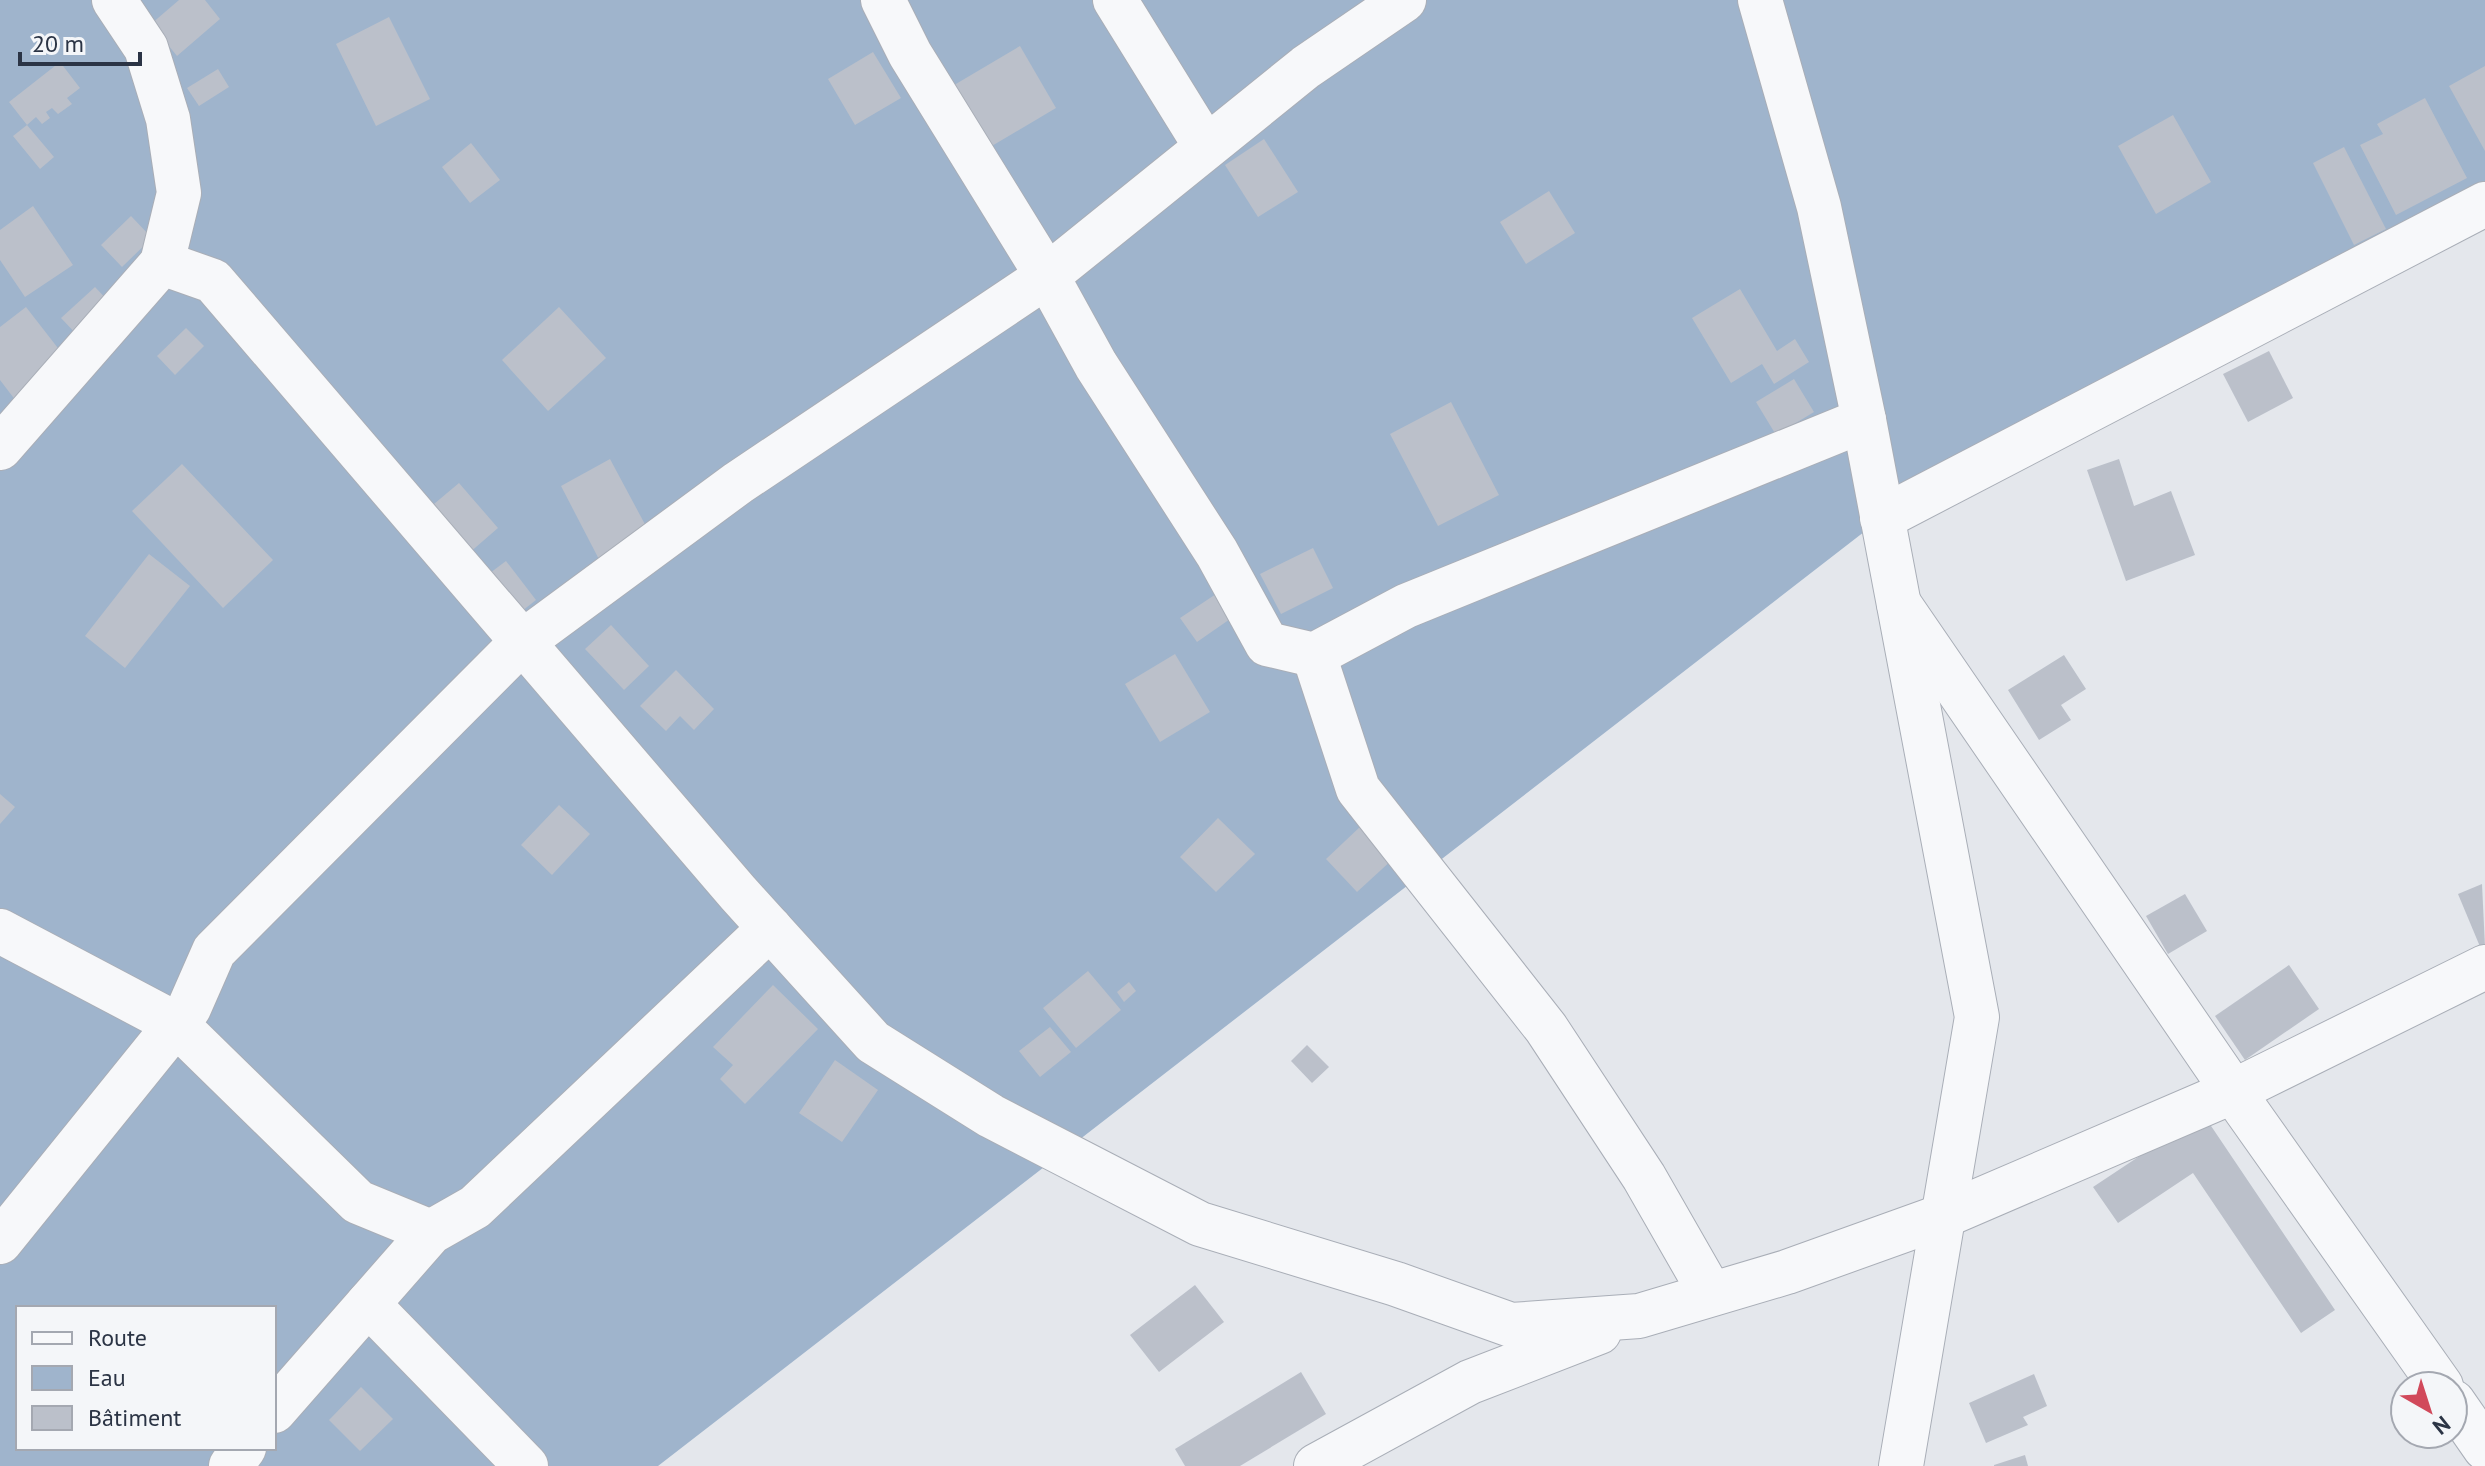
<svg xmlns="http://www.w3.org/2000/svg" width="2485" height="1466" font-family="'PT Sans',sans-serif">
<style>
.water{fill:#9fb4cc;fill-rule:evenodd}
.building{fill:#bbc0ca}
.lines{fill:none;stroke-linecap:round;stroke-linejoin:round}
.minor-casing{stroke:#a9aeb7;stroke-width:46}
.tertiary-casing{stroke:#a9aeb7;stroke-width:46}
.minor{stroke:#f7f8fa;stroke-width:44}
.tertiary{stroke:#f7f8fa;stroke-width:44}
</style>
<rect width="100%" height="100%" fill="#e4e7ec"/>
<path class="water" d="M0,0h2485v204l-603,314 -1224,948h-658zM18,1308h256v140h-256z"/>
<g class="building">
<polygon points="179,0 205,0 220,19 177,56 151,24"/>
<polygon points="389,17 430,99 376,126 336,44"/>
<polygon points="1020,46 1056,108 980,153 944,91"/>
<polygon points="873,52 901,98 855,125 828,79"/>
<polygon points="60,62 80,88 67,98 72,104 58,114 52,108 46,112 50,118 42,124 36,117 27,125 54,157 40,169 13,136 27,125 9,102"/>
<polygon points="2485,66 2485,151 2449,86"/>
<polygon points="218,69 229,87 199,106 187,88"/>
<polygon points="2425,98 2467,178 2396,215 2360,145 2383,134 2377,124"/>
<polygon points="2173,115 2211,182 2156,214 2118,146"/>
<polygon points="1264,139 1298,192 1258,217 1225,165"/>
<polygon points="471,143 500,180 470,203 442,167"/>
<polygon points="2344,147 2386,229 2354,245 2313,163"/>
<polygon points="1549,191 1575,233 1526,264 1500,222"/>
<polygon points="33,206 73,265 25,297 0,260 0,230"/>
<polygon points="131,216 152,238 122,267 101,245"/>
<polygon points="95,287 113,306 79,337 61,318"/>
<polygon points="1740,289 1777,351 1795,339 1809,362 1774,384 1762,364 1731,383 1692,318"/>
<polygon points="26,307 68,361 16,401 0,380 0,327"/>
<polygon points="559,307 606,358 548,411 502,360"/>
<polygon points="186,328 204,346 175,375 157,356"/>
<polygon points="2269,351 2293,398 2248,422 2223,374"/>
<polygon points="1794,379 1814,412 1776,435 1756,402"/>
<polygon points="1451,402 1499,495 1438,526 1390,434"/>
<polygon points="610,459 655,543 604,569 561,486"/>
<polygon points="2119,459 2134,506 2171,491 2195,555 2126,581 2087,470"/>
<polygon points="182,464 273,560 223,608 132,511"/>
<polygon points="459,483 498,528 468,554 428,509"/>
<polygon points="1313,548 1333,588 1281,614 1260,574"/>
<polygon points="149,554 190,586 125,668 85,636"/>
<polygon points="506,561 536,600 504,625 474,585"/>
<polygon points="1216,594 1233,617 1197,642 1180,618"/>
<polygon points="611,625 649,666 624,690 585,649"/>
<polygon points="1175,654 1210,712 1160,742 1125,684"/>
<polygon points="2064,655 2086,689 2061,705 2071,720 2039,740 2008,690"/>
<polygon points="676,670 714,709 694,730 680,716 666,731 640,706"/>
<polygon points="0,794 15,807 0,824"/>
<polygon points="559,805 590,834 552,875 521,845"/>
<polygon points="1218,818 1255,854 1216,892 1180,857"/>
<polygon points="1362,825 1393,859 1357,892 1326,859"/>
<polygon points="2482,884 2485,947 2481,949 2458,894"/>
<polygon points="2185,894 2207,931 2168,954 2146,916"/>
<polygon points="2289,965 2319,1009 2245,1060 2215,1016"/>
<polygon points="1088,971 1121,1010 1076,1048 1043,1008"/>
<polygon points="1129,982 1136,991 1124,1002 1117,992"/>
<polygon points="773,985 818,1029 745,1104 720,1079 733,1065 713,1047"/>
<polygon points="1050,1027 1071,1052 1040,1077 1019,1051"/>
<polygon points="1307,1045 1329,1067 1312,1083 1291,1061"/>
<polygon points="835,1060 878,1090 842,1142 799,1113"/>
<polygon points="2203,1114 2335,1310 2301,1333 2193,1173 2118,1223 2093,1187"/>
<polygon points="1195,1285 1224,1322 1159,1372 1130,1335"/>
<polygon points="1301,1372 1326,1414 1240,1466 1185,1466 1175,1449"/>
<polygon points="2034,1374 2047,1406 2023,1417 2028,1425 1986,1443 1969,1403"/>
<polygon points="361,1387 393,1419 360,1451 329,1420"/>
<polygon points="2025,1455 2028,1466 1994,1466 1994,1465"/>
</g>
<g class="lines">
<g class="minor-casing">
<g id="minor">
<polyline points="114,0 146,48 168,119 179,193 162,263"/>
<polyline points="883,0 910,54 1047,276 1096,365 1217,553 1267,644 1314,655 1406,606 1864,420"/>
<polyline points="1115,0 1206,147"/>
<polyline points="0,448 162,263 213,281 738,893 873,1042 991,1116 1200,1224 1396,1284 1511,1325 1639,1316 1787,1272 1943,1216 2234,1091 2485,967"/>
<polyline points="1882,518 2485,204"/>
<polyline points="1899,604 2246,1110 2441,1386"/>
<polyline points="1314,655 1358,789 1546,1028 1644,1177 1711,1294"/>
<polyline points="0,931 176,1024 358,1202 431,1232"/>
<polyline points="0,1242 189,1008 214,951 521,643 738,483 1047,276 1306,67 1404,0"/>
<polyline points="368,1304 526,1466"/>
<polyline points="2453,1402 2485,1448"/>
<polyline points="274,1411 431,1232 475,1207 770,928"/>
<polyline points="231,1466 244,1448"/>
<polyline points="1316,1466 1470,1382 1599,1332"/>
</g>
</g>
<g class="tertiary-casing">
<polyline id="tertiary" points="1760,0 1819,207 1864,420 1977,1017 1901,1466"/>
</g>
<use href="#minor" class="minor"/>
<use href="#tertiary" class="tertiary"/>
</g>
<rect x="16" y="1306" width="260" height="144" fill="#f4f6f9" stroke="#a4a8b1" stroke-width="2"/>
<rect x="32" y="1332" width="40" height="12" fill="#f7f8fa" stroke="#a4a8b1" stroke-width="2"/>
<text x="88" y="1346" font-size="24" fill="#2b3445">Route</text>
<rect x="32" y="1366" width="40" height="24" fill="#9fb4cc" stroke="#a4a8b1" stroke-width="2"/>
<text x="88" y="1386" font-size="24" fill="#2b3445">Eau</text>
<rect x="32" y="1406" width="40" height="24" fill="#bbc0ca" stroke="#a4a8b1" stroke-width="2"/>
<text x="88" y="1426" font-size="24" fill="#2b3445">Bâtiment</text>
<g transform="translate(2429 1410) rotate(141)"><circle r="38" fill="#f4f6f9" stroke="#a4a8b1" stroke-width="2"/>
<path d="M0-6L14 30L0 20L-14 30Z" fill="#d1495b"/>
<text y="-12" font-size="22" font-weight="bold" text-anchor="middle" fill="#2b3445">N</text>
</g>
<path d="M20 52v12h120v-12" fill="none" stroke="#2b3445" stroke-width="4"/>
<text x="32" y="52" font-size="24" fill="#2b3445" stroke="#f4f6f9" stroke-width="6" paint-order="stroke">20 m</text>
</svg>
